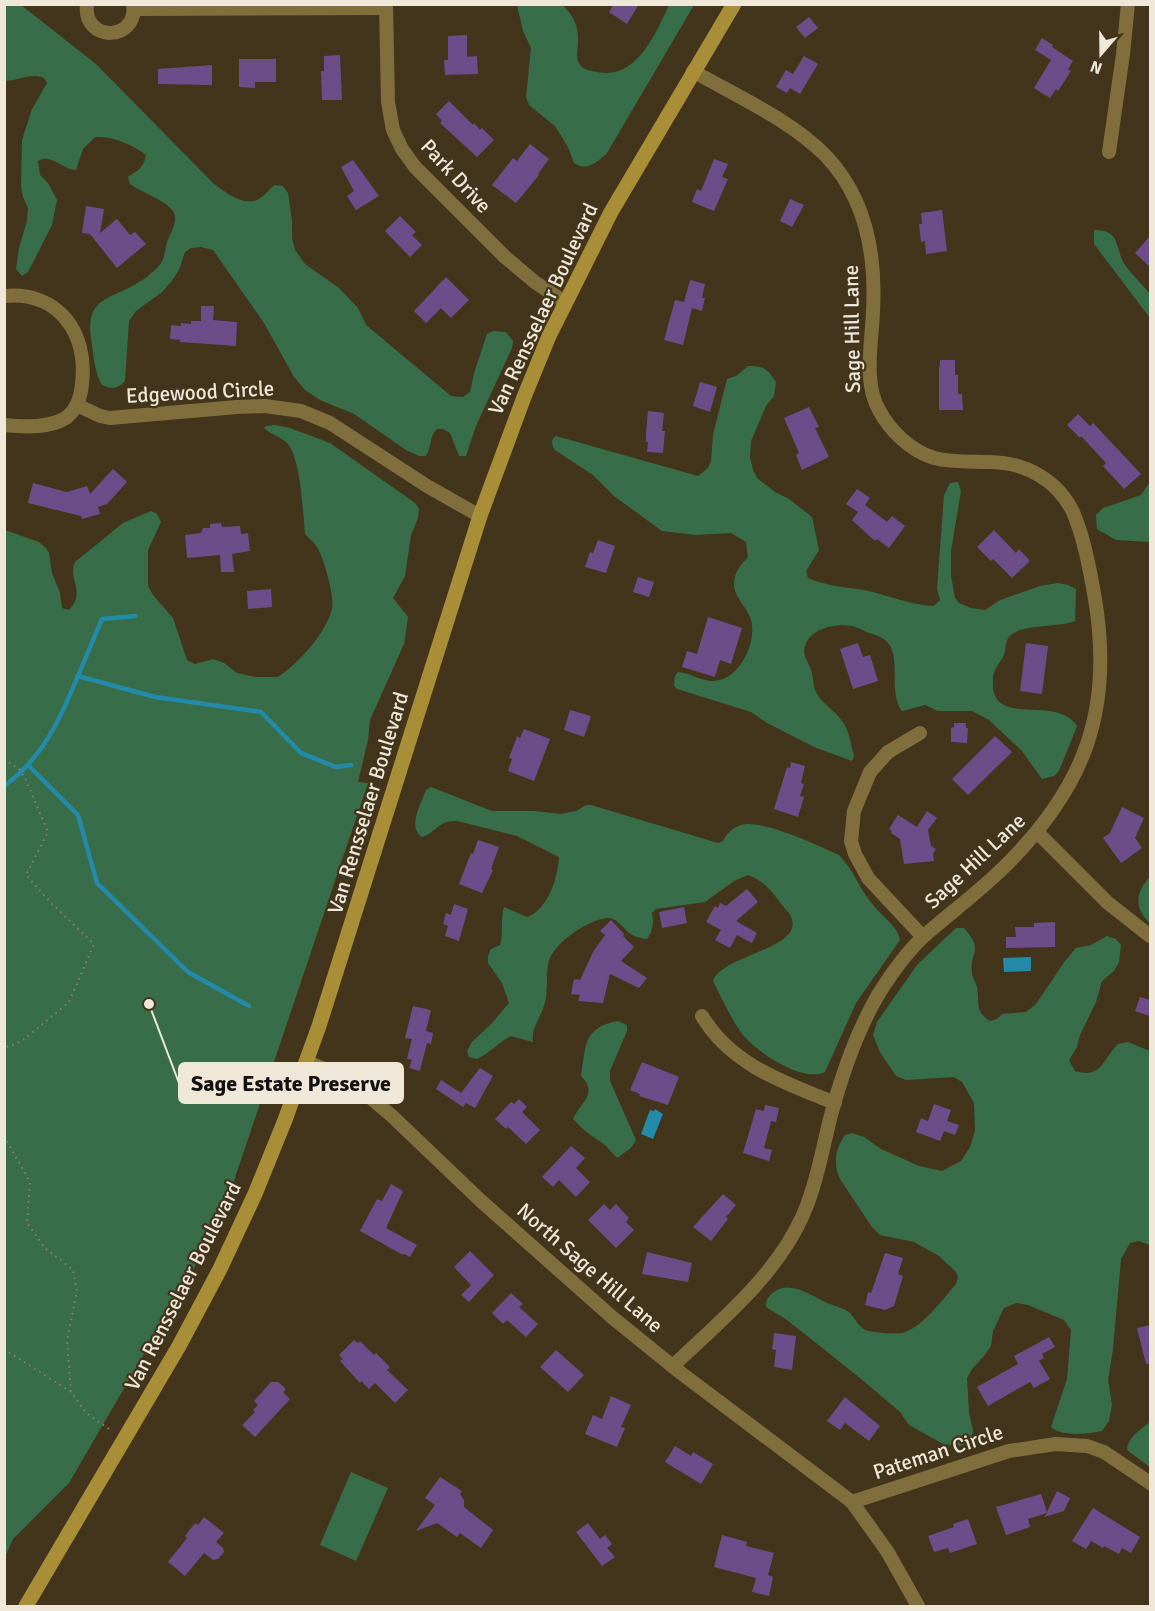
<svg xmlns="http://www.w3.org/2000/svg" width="1155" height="1611" font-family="Signika,sans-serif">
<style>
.green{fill:#376e49}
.water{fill:#248aaa}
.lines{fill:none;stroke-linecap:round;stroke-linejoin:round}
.stream{stroke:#248aaa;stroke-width:4.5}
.building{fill:#6d4d89}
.path{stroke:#8a7f6a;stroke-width:2;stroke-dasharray:1.5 4.5;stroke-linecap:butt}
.street{stroke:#806f3d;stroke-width:14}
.secondary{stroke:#a98e38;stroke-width:15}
.labels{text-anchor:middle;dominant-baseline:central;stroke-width:4.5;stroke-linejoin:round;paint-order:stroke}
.street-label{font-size:21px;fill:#efe7d8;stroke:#43351c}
.leader{fill:none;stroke:#efe7d8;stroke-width:2}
.callout-dot{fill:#efe7d8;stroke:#43351c;stroke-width:2}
.callout{fill:#efe7d8;stroke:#efe7d8;stroke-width:2}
.callout-label{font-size:22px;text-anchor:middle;font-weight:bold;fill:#111}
</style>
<rect width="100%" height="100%" fill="#43351c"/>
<g class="green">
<path d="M4,5h17l75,59 117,119c11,8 26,21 41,18 8,-2 14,-10 20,-16l9,1 5,7 4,27v18l3,12 10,14 34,24 19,20 8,17 85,71 12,1 7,-5 4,-19 13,-39 6,-3 13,1 7,9 -1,7 -36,78 -10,30h-7l-9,-23 -7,-4h-6c-8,7 -5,18 -11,27h-7l-13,-6 -52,-36 -34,-14 -15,-10 -11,-13 -30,-54 -51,-73 -12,-3 -10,1 -6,4 -6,18 -8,12 -9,10 -26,19 -7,10 -4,60c-7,8 -13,9 -23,4 -7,-12 -8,-26 -10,-40 -10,-54 23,-43 56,-69 4,-4 10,-8 13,-13 5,-8 4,-18 8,-26 4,-8 9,-18 4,-26 -9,-12 -31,-18 -43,-27l-2,-7c10,-7 15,-8 18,-22 -14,-11 -34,-19 -51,-18l-12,12 -7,21c-14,0 -24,-17 -38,-9l2,14 8,8 9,17 -5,25 -24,47 -6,4 -6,-7 3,-21 8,-27 1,-13 -5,-11 -2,-10 1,-47 10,-31 15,-26 -3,-5c-13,-6 -26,3 -39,3z"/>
<path d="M517,5h45c11,9 17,22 16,37 0,8 -3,16 2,23 4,5 11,6 17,7 39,9 59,-39 72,-67h25l-87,148c-10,9 -20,19 -33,10l-6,-16 -13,-21 -26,-21 -3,-8 5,-49 -8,-17z"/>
<path d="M1094,230c28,0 20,18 31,35 7,10 17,19 25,29v24l-56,-74z"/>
<path d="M748,366c16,-1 20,4 28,16l-2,14 -8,10 -15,35 -1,16 3,13 4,8 18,14 14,7 23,18 7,33 -13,21 2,7c18,8 37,9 56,12 24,5 45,15 70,16l6,-6 -3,-11 7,-94 6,-12 8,-1 3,9 -10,60v25l4,22 4,5 12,5 14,2 15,-10 40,-14 18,-3 10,2 8,4 -1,32c-17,7 -54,2 -66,16 -4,5 -3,12 -5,18 -2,5 -7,10 -9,15 -3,6 -2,12 -2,18 4,38 64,7 84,38l-18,45 -5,5 -12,3 -20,-28 -33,-31 -17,-9h-34l-13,-6 -23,6c-14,-19 -1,-49 -13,-67 -4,-6 -13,-9 -20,-11 -5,-2 -11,-6 -17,-7 -16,-3 -42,2 -47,20 -3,8 2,14 5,21 4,9 2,18 7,27 7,11 18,17 25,27 7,8 9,25 12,35l-2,5 -38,-14 -47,-24 -16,-11 -74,-23 -3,-3 1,-10 3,-4c12,1 23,9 35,9 27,0 46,-41 37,-64 -4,-10 -16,-21 -16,-32 0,-13 6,-19 14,-28l-2,-15 -15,-9 -35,2 -34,-4 -48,-35 -21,-21 -38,-25c-3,-4 -5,-11 1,-14l142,40 10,-8 3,-7 2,-26 14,-56 9,-3z"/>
<path d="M275,425l15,3 40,15 85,60 4,6 -1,9 -7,17 -6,41 -12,22 15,19 -4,27 -34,76 -2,20 -10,42 10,1 -149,442 -150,258 -56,56 -8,18v-1027l34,12 7,6 3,5 3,20 8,20 2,15 7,2c18,-20 -2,-29 6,-48l48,-39 28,-12 6,3 4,8 -13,28v36l5,9 20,23 14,42 8,4 18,-5 11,4 13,10 18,4h23c20,-13 48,-44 54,-68 3,-11 -8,-51 -15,-62 -3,-5 -8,-8 -12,-13 -2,-22 -4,-73 -17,-90 -6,-7 -17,-9 -24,-16l2,-2z"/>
<polygon points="1150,482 1150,542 1116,540 1097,529 1096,515 1103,508 1141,495"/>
<path d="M431,787l61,24h43l25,3 16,-3 10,-6h5l127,38 5,-2c4,-9 14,-18 26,-17 25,1 66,20 90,31 15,15 21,36 35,51 8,11 24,20 26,34l-44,63 -31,69c-23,11 -68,-20 -82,-37 -12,-16 -21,-36 -30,-54 8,-26 92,-32 78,-64 -1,-4 -6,-8 -8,-11 -11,-14 -18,-25 -35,-31l-14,6 -29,21 -49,7 -4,4c2,10 1,18 -5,26 -4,-1 -9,-1 -13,-3 -10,-5 -15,-18 -26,-18 -20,1 -58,27 -60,47 -2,13 0,24 -3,37 -3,15 -14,24 -12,40l-22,-6c-13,7 -21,17 -34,23l-8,-2 -2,-6 5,-9 20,-19 17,-20 -7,-20 -14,-20v-7l3,-7 9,-4c4,-13 0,-26 4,-38l23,10c21,-7 31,-40 32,-60l-42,-21 -60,-15c-19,-1 -20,11 -35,16 -15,-9 -1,-34 4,-47z"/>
<path d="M1150,877v46c-16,-14 -15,-31 0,-46z"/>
<path d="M956,928h8c21,24 5,23 8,45 0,5 4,9 5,14 3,16 -3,24 13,34l7,-2 5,-5 24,-2 10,-8 29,-43 11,-13 15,-3 16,-9 9,3 5,6 -2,17 -5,9 -12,10 -6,21 -16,33 -3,12 -8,13 6,11c27,8 27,-11 43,-27l10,-2 22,9v194l-11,-4 -9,2 -9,16 -8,90 -5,31 4,25 -3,16 -7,10c-14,3 -40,6 -51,-4l16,-48 4,-49 -7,-10 -36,-15 -12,-2 -12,5 -11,23 -2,15 -7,10 -12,13 -5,9 2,35 4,17 -2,10 -10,6 -18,-2 -34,-19 -9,-13 -40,-34 -73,-58 -21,-13c0,-7 2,-11 8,-15 16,-12 36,3 51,10 8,4 18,5 25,11 5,5 8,13 15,17 9,3 28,4 37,3 19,-4 41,-34 54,-49l2,-7 -2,-5 -17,-16 -25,-14 -34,-7 -8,-8 -32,-48c-7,-15 -5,-30 5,-44l7,-2 12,4 17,12 38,17 23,5 19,-10 9,-14 5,-16 -1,-28 -12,-21 -8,-5 -48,3 -10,-4 -16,-24 -7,-17 4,-13 40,-57z"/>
<path d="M618,1021l9,4v6l-17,40v10l26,59 -5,8 -14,10 -12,-13 -20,-14 -12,-12c7,-16 26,-25 8,-43 5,-28 1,-49 37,-55z"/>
<path d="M1150,1422v45l-23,-17c1,-13 14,-21 23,-28z"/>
<polygon points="351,1472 388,1488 356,1561 320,1545"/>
</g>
<g class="water">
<polygon points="1031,957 1031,971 1004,972 1003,958"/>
<polygon points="655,1109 663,1114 653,1139 641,1134 650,1110 654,1111"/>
</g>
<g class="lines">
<g class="stream">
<polyline points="78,676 102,619 135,616"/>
<polyline points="29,766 78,815 97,883 188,972 249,1006"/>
<path d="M4,786c39,-28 56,-67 74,-110l77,21 106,15 40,41 35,14 15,-2"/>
</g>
</g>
<g class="building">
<polygon points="614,4 639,4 627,24 609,12"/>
<polygon points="809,17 818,28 805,38 796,27"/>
<polygon points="467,35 467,57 477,56 478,74 445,75 444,60 448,60 448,36"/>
<polygon points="1042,38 1053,45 1052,47 1073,61 1068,69 1071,71 1058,91 1056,89 1050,98 1034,88 1051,60 1035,50"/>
<polygon points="340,55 342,100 322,100 321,71 324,71 324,56"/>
<polygon points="804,56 818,64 800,94 790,88 787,93 776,87 786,70 793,74"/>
<polygon points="239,59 276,59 276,82 255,82 255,88 239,87"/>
<polygon points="212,65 212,85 158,84 158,69"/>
<polygon points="449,101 473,125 474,123 480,130 482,128 494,140 477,157 440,123 442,121 436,114"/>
<polygon points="530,144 549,159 538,174 539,175 516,203 492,185 513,158 517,161"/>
<polygon points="714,159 728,164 722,177 728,179 714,211 692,202 697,189 701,191"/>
<polygon points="353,160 379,196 356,210 347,196 354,191 341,167"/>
<polygon points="790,199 804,205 792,227 780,221"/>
<polygon points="86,206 104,209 100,233 117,219 130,235 135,232 146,244 117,268 90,234 82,233"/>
<polygon points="942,210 947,251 926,254 925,241 921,242 919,224 922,224 921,213"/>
<polygon points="400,216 416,232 412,235 422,245 410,257 385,231"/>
<polygon points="1150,236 1150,267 1135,253"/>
<polygon points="446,277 469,300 451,318 441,308 426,323 414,311"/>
<polygon points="690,280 705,284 702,298 705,298 702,311 692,308 683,345 664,340 675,300 684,302"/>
<polygon points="201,306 214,306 213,320 237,322 236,346 180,342 180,340 170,339 171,325 181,326 181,323 191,324 191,321 201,321"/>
<polygon points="940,360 955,360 955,375 958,375 958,394 962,394 963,410 939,410 939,367 940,366"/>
<polygon points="700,382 717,387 710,412 693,406"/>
<polygon points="809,407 819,427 815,428 829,457 802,470 796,455 799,453 784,418"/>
<polygon points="648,411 664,413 662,431 665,431 663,453 647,452 648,442 646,442 646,433"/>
<polygon points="1078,414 1090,426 1093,423 1141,474 1124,489 1103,466 1106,463 1081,436 1080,438 1067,425"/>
<polygon points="113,469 127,482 107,504 98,507 100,514 82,519 81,516 28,503 33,483 67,492 87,486 90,494"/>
<polygon points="857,489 870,498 865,505 887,522 892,516 905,526 889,548 877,539 875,541 852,520 858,512 846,504"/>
<polygon points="221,523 222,527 240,526 241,534 248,533 250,551 232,554 234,572 221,572 220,555 187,558 185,535 201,533 203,528 210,528 210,524"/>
<polygon points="994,530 1016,553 1019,549 1030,561 1012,578 993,559 991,561 977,547"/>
<polygon points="598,540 615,546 606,573 585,567 590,552 593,553"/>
<polygon points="638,577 654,582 649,597 633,592"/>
<polygon points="271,589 272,607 248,609 247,591"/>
<polygon points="708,617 742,628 731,664 720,660 715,677 682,667 687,651 697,654"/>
<polygon points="858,643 863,657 870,655 878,681 853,689 840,649"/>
<polygon points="1026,643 1048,646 1042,694 1020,691"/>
<polygon points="570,710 591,716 584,737 564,730"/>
<polygon points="954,723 966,723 966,728 968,728 967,743 951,742 951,728 954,727"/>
<polygon points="524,729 550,739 534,781 508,771 512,759 509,758 516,739 517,736 520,738"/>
<polygon points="995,736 1012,752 968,795 952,779"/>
<polygon points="791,762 805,766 801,783 804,784 800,796 804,797 798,817 774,809 787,767 790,768"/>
<polygon points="1122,807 1144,818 1135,838 1142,848 1121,863 1103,838 1110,833"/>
<polygon points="927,811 937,818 928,830 931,846 936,849 933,854 934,861 904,864 900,839 891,833 892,831 889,829 898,815 917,827"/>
<polygon points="478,840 499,847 491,869 493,870 482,893 459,884 471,853 473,854"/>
<polygon points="747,889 758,902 736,921 757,933 752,943 737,935 730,948 715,940 721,930 706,922 715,906 718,908 720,903 726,906"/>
<polygon points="454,904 468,909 459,941 445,936 448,926 443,924 446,913 451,915"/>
<polygon points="684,907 687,923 662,928 659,912"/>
<polygon points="611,920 624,934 623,936 634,947 621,961 647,978 639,988 610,974 603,1003 578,1001 580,995 571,994 574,979 580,980 593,952 605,935 600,931"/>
<polygon points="1055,922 1055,947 1006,948 1006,937 1016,937 1015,927 1034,927 1034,923"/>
<polygon points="1140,997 1150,1000 1150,1016 1135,1011"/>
<polygon points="413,1006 431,1010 426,1031 433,1033 431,1044 427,1043 420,1071 409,1068 412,1060 407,1059 412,1039 405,1038"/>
<polygon points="642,1062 679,1077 668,1105 639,1096 640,1094 630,1090"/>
<polygon points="480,1068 493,1076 475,1108 466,1103 463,1107 436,1089 441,1080 461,1093"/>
<polygon points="519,1099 527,1107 522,1112 540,1130 526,1144 508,1127 506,1129 495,1119 511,1102 514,1104"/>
<polygon points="934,1104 951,1110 947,1121 959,1125 955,1135 944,1131 940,1141 916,1132 921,1118 928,1121"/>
<polygon points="765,1105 779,1108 776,1122 771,1121 764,1148 772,1150 769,1161 743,1153 756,1109 764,1111"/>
<polygon points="571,1146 585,1158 576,1168 590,1182 576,1197 559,1180 553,1187 542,1177"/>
<polygon points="391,1184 403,1191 386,1228 417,1245 410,1257 404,1254 403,1255 360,1231 377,1199 382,1201"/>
<polygon points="723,1194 736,1205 726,1217 728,1219 711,1241 693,1227"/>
<polygon points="604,1204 610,1210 616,1204 629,1218 626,1222 634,1230 616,1248 588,1220"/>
<polygon points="470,1251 494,1275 469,1302 461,1295 471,1285 454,1267"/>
<polygon points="647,1252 692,1263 688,1282 642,1274"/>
<polygon points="885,1253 903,1258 898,1274 903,1276 894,1306 885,1310 865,1305 868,1292 871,1293"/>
<polygon points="511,1293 523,1304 519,1307 538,1324 526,1337 507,1320 503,1324 492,1313"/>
<polygon points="1150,1325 1150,1364 1146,1364 1137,1328"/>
<polygon points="774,1333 796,1336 792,1370 774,1367 776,1350 772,1349"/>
<polygon points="1049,1337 1055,1347 1042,1354 1044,1358 1039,1361 1050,1379 1034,1388 1030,1382 988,1406 977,1387 1018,1364 1014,1356"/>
<polygon points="354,1340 358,1343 360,1341 374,1355 376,1353 390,1367 387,1370 408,1390 395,1403 375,1383 369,1389 361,1381 360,1383 340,1361 343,1359 339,1355"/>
<polygon points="556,1350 584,1375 568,1392 540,1367"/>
<polygon points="271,1382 278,1382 286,1389 283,1392 290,1399 255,1437 242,1425 255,1412 253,1410 258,1405 254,1401"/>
<polygon points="611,1396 631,1405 621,1427 625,1428 617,1447 585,1434 593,1415 602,1419"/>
<polygon points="845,1397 880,1426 869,1441 845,1423 840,1430 827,1421"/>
<polygon points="675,1446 691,1456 693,1452 713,1464 701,1484 665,1462"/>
<polygon points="440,1477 462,1491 460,1494 464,1500 464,1507 493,1530 481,1548 460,1533 457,1537 437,1523 416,1531 435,1505 425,1498"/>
<polygon points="1057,1491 1070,1498 1064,1511 1044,1517 1047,1513 1028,1519 1030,1527 1006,1535 996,1507 1041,1494 1047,1512"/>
<polygon points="1093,1508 1140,1537 1131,1553 1122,1548 1119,1554 1104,1546 1103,1548 1091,1541 1086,1549 1072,1541"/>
<polygon points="204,1517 224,1533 216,1542 223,1548 224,1552 218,1559 213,1560 204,1553 185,1576 168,1562 187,1538 185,1536 195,1523 198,1525"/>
<polygon points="968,1519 977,1544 950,1553 948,1548 934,1552 928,1536 954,1527 953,1524"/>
<polygon points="588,1523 600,1539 605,1535 612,1544 607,1548 615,1557 602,1566 576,1532"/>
<polygon points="722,1535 747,1542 746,1546 774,1553 768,1575 773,1577 769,1596 752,1592 756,1578 714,1567"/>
</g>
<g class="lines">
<g class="path">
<polyline points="4,759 19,769 25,778 48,832 26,875 51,903 94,944 69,1002 22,1041 4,1048"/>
<polyline points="4,1136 30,1182 27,1223 45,1248 73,1270 77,1291 67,1340 71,1392 86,1413 112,1431"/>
<polyline points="4,1349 71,1392"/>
</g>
<g class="street">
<path d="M87,4c-5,39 52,38 46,0"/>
<polyline points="386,4 388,102 393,130 402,149 415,167 505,257 536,283 565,302"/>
<polyline points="134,9 386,8"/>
<polyline points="1109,152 1123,54 1128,4"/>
<path d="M4,296c55,-5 84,37 78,88 -1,12 -5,25 -15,33 -15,11 -45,10 -63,8"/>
<polyline points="77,405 100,416 110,418 237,407 265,406 301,411 330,423 427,486 480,516"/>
<polyline points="920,733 888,752 870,772 854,811 851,841 855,854 868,878 923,937"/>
<polyline points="1038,833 1108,903 1150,936"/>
<path d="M702,1016c29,49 83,67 133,87"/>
<polyline points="307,1062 337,1074 366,1094 392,1116 481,1201 613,1318 681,1373 852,1502 887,1551 918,1606"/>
<path d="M673,1366c47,-45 103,-90 130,-151 13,-30 19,-63 27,-96 11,-42 26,-86 48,-124 13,-21 28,-42 46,-59 25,-22 52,-42 76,-65 85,-82 115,-161 94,-278 -5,-27 -10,-55 -21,-81 -15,-31 -46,-49 -81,-50 -19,-1 -38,1 -58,-4 -23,-7 -44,-27 -55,-48 -16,-28 -7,-68 -6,-99 3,-55 -7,-113 -47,-155 -35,-36 -90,-60 -133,-85"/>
<polyline points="852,1502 1009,1451 1056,1444 1087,1446 1104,1452 1150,1483"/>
</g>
<polyline class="secondary" points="26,1606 179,1346 220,1269 255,1194 285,1120 319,1026 480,516 524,397 549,336 611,212 734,4"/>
</g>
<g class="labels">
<g class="street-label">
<text transform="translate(456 176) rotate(47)">Park Drive</text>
<text transform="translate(543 309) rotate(-65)">Van Rensselaer Boulevard</text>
<text transform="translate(852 329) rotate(-91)">Sage Hill Lane</text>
<text transform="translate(200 392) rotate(-3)">Edgewood Circle</text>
<text transform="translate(368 803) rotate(-73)">Van Rensselaer Boulevard</text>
<text transform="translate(975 861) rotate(-43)">Sage Hill Lane</text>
<text transform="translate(590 1268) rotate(41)">North Sage Hill Lane</text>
<text transform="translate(183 1286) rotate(-63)">Van Rensselaer Boulevard</text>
<text transform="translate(938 1452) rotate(-18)">Pateman Circle</text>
</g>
</g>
<path class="leader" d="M149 1004L179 1083"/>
<circle class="callout-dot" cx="149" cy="1004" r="6"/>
<rect class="callout" x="179" y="1063" width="224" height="40" rx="6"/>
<g class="callout-label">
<text x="291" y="1091">Sage Estate Preserve</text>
</g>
<rect width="1155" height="1611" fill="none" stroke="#efe7d8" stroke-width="12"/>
<g transform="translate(1101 54) rotate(200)" stroke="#43351c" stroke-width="4.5" paint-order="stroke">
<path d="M0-4.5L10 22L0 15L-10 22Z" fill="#efe7d8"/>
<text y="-9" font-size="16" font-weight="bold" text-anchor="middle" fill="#efe7d8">N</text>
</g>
</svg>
